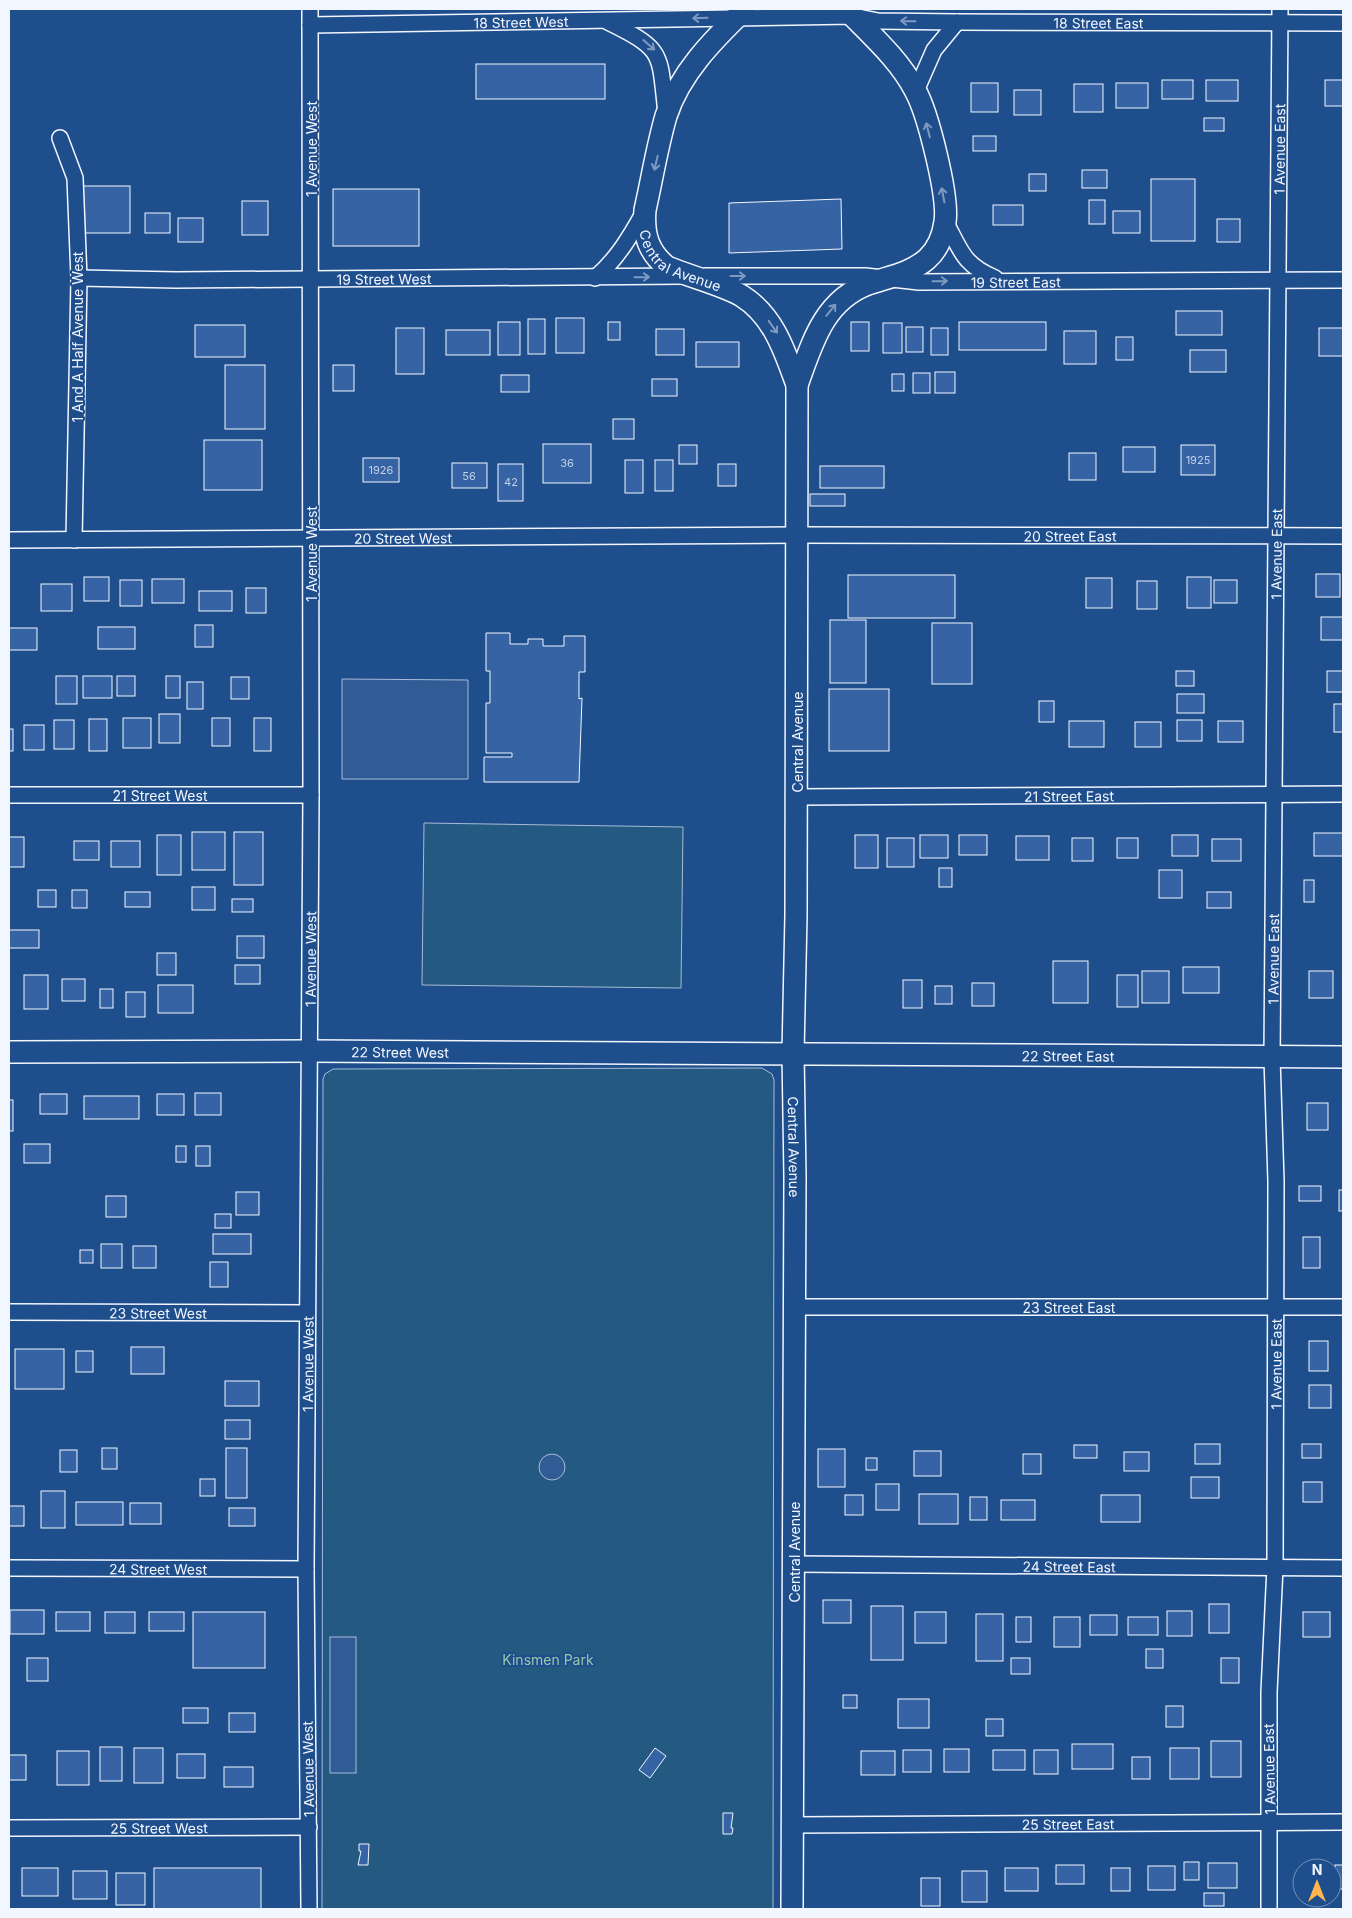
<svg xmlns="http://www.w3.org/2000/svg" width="1352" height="1918" font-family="Inter,sans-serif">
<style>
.green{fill:#245a82;stroke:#a8bbd7}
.parking{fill:#305b95;stroke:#a8bbd7}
.building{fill:#3563a3;stroke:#f2f6ff}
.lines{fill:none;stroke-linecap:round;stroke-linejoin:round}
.street-casing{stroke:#f2f6ff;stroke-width:18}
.secondary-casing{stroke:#f2f6ff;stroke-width:24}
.street{stroke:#1f4e8c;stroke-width:15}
.secondary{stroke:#1f4e8c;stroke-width:21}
.oneway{stroke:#7e9ac0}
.labels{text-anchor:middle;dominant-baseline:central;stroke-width:4;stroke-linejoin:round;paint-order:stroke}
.number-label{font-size:11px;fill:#c3d1e8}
.street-label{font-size:14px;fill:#f2f6ff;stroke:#1f4e8c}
.park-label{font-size:14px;fill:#97c8a6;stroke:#1f4e8c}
</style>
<rect width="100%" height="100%" fill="#1f4e8c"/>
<g class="green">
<polygon points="424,823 683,827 681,988 422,985"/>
<polygon points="333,1069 762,1068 772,1074 774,1080 773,1909 322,1909 323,1079 325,1074"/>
</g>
<g class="parking">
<polygon points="342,679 468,680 468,779 342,779"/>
<circle cx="552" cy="1467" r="13"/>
<rect x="330" y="1637" width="26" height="136"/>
</g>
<g class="building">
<rect x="476" y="64" width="129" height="35"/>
<rect x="1162" y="80" width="31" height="19"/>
<rect x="1206" y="80" width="32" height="21"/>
<rect x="1325" y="80" width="18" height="26"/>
<rect x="971" y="83" width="27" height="29"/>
<rect x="1116" y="83" width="32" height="25"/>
<rect x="1074" y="84" width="29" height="28"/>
<rect x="1014" y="90" width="27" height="25"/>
<rect x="1204" y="118" width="20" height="13"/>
<rect x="973" y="136" width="23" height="15"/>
<rect x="1082" y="170" width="25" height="18"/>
<rect x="1029" y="174" width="17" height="17"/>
<rect x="1151" y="179" width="44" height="62"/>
<rect x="82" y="186" width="48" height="47"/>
<rect x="333" y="189" width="86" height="57"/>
<polygon points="841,199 842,249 729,253 729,203"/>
<rect x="1089" y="200" width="16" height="24"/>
<rect x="242" y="201" width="26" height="34"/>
<rect x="993" y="205" width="30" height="20"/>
<rect x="1113" y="211" width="27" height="22"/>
<rect x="145" y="213" width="25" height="20"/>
<rect x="178" y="218" width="25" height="24"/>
<rect x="1217" y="219" width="23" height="23"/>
<rect x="1176" y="311" width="46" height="24"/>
<rect x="556" y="318" width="28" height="35"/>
<rect x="528" y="319" width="17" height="35"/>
<rect x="498" y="322" width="22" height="33"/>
<rect x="608" y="322" width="12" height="18"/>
<rect x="851" y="322" width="18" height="29"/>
<rect x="959" y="322" width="87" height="28"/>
<rect x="883" y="323" width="19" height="30"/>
<rect x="195" y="325" width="50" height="32"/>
<rect x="906" y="327" width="17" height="25"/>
<rect x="396" y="328" width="28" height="46"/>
<rect x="931" y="328" width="17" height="27"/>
<rect x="1319" y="328" width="24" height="28"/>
<rect x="656" y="329" width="28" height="26"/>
<rect x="446" y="330" width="44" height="25"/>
<rect x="1064" y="331" width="32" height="33"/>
<rect x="1116" y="337" width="17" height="23"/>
<rect x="696" y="342" width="43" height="25"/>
<rect x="1190" y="350" width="36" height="22"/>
<rect x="225" y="365" width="40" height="64"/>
<rect x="333" y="365" width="21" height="26"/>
<rect x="935" y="372" width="20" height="21"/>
<rect x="913" y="373" width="17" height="20"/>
<rect x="892" y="374" width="12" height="17"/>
<rect x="501" y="375" width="28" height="17"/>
<rect x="652" y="379" width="25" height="17"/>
<rect x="613" y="419" width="21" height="20"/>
<rect x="204" y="440" width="58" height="50"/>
<rect x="543" y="444" width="48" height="39"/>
<rect x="679" y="445" width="18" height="19"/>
<rect x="1181" y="445" width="34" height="30"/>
<rect x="1123" y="447" width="32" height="25"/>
<rect x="1069" y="453" width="27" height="27"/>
<rect x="363" y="458" width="36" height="24"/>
<rect x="625" y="460" width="18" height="33"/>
<rect x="655" y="460" width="18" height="31"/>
<rect x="452" y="463" width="35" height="25"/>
<rect x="498" y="464" width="25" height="37"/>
<rect x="718" y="464" width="18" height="22"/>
<rect x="820" y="466" width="64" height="22"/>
<rect x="810" y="494" width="35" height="12"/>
<rect x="1316" y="574" width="24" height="23"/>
<rect x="848" y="575" width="107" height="43"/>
<rect x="84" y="577" width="25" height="24"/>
<rect x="1187" y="577" width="24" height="31"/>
<rect x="1086" y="578" width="26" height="30"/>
<rect x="152" y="579" width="32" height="24"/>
<rect x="120" y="580" width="22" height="26"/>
<rect x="1214" y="580" width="23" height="23"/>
<rect x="1137" y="581" width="20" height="28"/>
<rect x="41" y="584" width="31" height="27"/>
<rect x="246" y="588" width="20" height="25"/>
<rect x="199" y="591" width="33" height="20"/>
<rect x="1321" y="617" width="22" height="23"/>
<rect x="830" y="620" width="36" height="63"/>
<rect x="932" y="623" width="40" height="61"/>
<rect x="195" y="625" width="18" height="22"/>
<rect x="98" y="627" width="37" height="22"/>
<rect x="9" y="628" width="28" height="22"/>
<polygon points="486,633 510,633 510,644 528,644 528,639 543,639 543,646 564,646 564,636 585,636 585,672 579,672 579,699 582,698 579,782 484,782 484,757 512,757 512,753 486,753 486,703 490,703 490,671 486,671"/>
<rect x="1176" y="671" width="18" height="15"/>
<rect x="1327" y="671" width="16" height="21"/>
<rect x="56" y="676" width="21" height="28"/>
<rect x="83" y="676" width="29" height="22"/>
<rect x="117" y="676" width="18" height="20"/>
<rect x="166" y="676" width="14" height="22"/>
<rect x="231" y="677" width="18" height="22"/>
<rect x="187" y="682" width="16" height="27"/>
<rect x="829" y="689" width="60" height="62"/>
<rect x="1177" y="694" width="27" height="19"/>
<rect x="1039" y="701" width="15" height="21"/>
<rect x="1334" y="704" width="9" height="28"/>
<rect x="159" y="714" width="21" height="29"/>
<rect x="123" y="718" width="28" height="30"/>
<rect x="212" y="718" width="18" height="28"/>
<rect x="254" y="718" width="17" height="33"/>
<rect x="89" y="719" width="18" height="32"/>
<rect x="54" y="720" width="20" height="29"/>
<rect x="1177" y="720" width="25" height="21"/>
<rect x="1069" y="721" width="35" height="26"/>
<rect x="1218" y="721" width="25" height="21"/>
<rect x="1135" y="722" width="26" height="25"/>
<rect x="24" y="725" width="20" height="25"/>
<rect x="9" y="729" width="4" height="22"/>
<rect x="192" y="832" width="33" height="38"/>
<rect x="234" y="832" width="29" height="53"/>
<rect x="1314" y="833" width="29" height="23"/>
<rect x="157" y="835" width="24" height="40"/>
<rect x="855" y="835" width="23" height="33"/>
<rect x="920" y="835" width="28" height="23"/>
<rect x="959" y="835" width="28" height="20"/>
<rect x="1172" y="835" width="26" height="21"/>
<rect x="1016" y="836" width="33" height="24"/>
<rect x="9" y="837" width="15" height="30"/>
<rect x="887" y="838" width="27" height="29"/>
<rect x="1072" y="838" width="21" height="23"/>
<rect x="1117" y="838" width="21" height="20"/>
<rect x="1212" y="839" width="29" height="22"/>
<rect x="74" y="841" width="25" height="19"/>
<rect x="111" y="841" width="29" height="26"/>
<rect x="939" y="868" width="13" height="19"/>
<rect x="1159" y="870" width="23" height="28"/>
<rect x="1304" y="880" width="10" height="22"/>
<rect x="192" y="887" width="23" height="23"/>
<rect x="38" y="890" width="18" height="17"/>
<rect x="72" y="890" width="15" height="18"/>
<rect x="125" y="892" width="25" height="15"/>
<rect x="1207" y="892" width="24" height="16"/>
<rect x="232" y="899" width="21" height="13"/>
<rect x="9" y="930" width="30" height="18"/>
<rect x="237" y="936" width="27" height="22"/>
<rect x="157" y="953" width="19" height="22"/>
<rect x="1053" y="961" width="35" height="42"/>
<rect x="235" y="965" width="25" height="19"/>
<rect x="1183" y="967" width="36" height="26"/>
<rect x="1142" y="971" width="27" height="32"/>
<rect x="1309" y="971" width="24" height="27"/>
<rect x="24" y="975" width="24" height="34"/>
<rect x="1117" y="975" width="21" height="32"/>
<rect x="62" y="979" width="23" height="22"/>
<rect x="903" y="980" width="19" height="28"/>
<rect x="972" y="983" width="22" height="23"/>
<rect x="158" y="985" width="35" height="28"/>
<rect x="935" y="986" width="17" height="18"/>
<rect x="100" y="989" width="13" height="19"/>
<rect x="126" y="992" width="19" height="25"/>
<rect x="195" y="1093" width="26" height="22"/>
<rect x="40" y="1094" width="27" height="20"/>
<rect x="157" y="1094" width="27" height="21"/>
<rect x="84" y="1096" width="55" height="23"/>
<rect x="9" y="1100" width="4" height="31"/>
<rect x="1307" y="1103" width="21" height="27"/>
<rect x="24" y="1144" width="26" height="19"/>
<rect x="176" y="1146" width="10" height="16"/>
<rect x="196" y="1146" width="14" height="20"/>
<rect x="1299" y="1186" width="22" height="15"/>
<rect x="1339" y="1190" width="4" height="21"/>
<rect x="236" y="1192" width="23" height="23"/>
<rect x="106" y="1196" width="20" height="21"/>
<rect x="215" y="1214" width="16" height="14"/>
<rect x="213" y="1234" width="38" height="20"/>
<rect x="1303" y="1237" width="17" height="31"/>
<rect x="101" y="1244" width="21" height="24"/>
<rect x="133" y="1246" width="23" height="22"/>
<rect x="80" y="1250" width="13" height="13"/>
<rect x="210" y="1262" width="18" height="25"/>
<rect x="1309" y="1341" width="19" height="30"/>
<rect x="131" y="1347" width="33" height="27"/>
<rect x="15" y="1349" width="49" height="40"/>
<rect x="76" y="1351" width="17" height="21"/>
<rect x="225" y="1381" width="34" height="25"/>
<rect x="1309" y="1385" width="22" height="23"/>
<rect x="225" y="1420" width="25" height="19"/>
<rect x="1195" y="1444" width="25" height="20"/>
<rect x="1302" y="1444" width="19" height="14"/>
<rect x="1074" y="1445" width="23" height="13"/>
<rect x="102" y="1448" width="15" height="21"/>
<rect x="226" y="1448" width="21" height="50"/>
<rect x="818" y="1449" width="27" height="38"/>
<rect x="60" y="1450" width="17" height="22"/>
<rect x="914" y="1451" width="27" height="25"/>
<rect x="1124" y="1452" width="25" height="19"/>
<rect x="1023" y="1454" width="18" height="20"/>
<rect x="866" y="1458" width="11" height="12"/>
<rect x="1191" y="1477" width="28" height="21"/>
<rect x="200" y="1479" width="15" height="17"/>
<rect x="1303" y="1482" width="19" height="20"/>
<rect x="876" y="1484" width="23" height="26"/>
<rect x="41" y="1491" width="24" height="37"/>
<rect x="919" y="1494" width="39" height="30"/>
<rect x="845" y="1495" width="18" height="20"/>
<rect x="1101" y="1495" width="39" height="27"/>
<rect x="970" y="1497" width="17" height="23"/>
<rect x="1001" y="1500" width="34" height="20"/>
<rect x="76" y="1502" width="47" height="23"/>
<rect x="130" y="1503" width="31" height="21"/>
<rect x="9" y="1506" width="15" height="20"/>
<rect x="229" y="1508" width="26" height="18"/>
<rect x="823" y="1600" width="28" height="23"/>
<rect x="1209" y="1604" width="20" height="29"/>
<rect x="871" y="1606" width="32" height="54"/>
<rect x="10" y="1610" width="34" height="24"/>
<rect x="1167" y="1611" width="25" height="25"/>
<rect x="56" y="1612" width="34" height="19"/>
<rect x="105" y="1612" width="30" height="21"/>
<rect x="149" y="1612" width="35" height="19"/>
<rect x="193" y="1612" width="72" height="56"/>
<rect x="915" y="1612" width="31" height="31"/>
<rect x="1303" y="1612" width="27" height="25"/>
<rect x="976" y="1614" width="27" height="47"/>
<rect x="1090" y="1615" width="27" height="20"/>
<rect x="1016" y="1617" width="15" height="25"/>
<rect x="1054" y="1617" width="26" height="30"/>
<rect x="1128" y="1617" width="30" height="18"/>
<rect x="1146" y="1649" width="17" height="19"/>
<rect x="27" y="1658" width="21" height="23"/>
<rect x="1011" y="1658" width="19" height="16"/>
<rect x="1221" y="1658" width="18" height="25"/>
<rect x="843" y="1695" width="14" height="13"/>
<rect x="898" y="1699" width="31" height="29"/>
<rect x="1166" y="1706" width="17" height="21"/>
<rect x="183" y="1708" width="25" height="15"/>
<rect x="229" y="1713" width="26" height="19"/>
<rect x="986" y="1719" width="17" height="17"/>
<rect x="1211" y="1741" width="30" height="36"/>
<rect x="1072" y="1744" width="41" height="25"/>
<rect x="100" y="1747" width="22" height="34"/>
<rect x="134" y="1748" width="29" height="35"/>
<polygon points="655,1748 666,1756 650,1778 639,1770"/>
<rect x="1170" y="1748" width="29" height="31"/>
<rect x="944" y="1749" width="25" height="23"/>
<rect x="903" y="1750" width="28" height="22"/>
<rect x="993" y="1750" width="32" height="20"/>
<rect x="1034" y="1750" width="24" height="24"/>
<rect x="57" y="1751" width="32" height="34"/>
<rect x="861" y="1751" width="34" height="24"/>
<rect x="177" y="1754" width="28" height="24"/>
<rect x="9" y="1755" width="17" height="25"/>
<rect x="1132" y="1757" width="18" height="22"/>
<rect x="224" y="1767" width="29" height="20"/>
<polygon points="723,1813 733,1813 731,1828 733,1828 732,1834 723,1834"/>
<polygon points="359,1844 369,1844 368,1865 358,1865 361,1851 359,1851"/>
<rect x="1184" y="1862" width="15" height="18"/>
<rect x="1208" y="1863" width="29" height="25"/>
<rect x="1056" y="1865" width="28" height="19"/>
<rect x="1335" y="1865" width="8" height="24"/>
<rect x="1148" y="1866" width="27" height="24"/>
<rect x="22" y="1868" width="36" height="28"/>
<rect x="154" y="1868" width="107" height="41"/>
<rect x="1005" y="1868" width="33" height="23"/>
<rect x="1111" y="1868" width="19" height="23"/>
<rect x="73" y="1871" width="34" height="28"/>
<rect x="962" y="1871" width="25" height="31"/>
<rect x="116" y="1873" width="29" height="32"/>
<rect x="921" y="1878" width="19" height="28"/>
<rect x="1204" y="1893" width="20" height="13"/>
<rect x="1303" y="1898" width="24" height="4"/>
</g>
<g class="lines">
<g class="street-casing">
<g id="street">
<path d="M608,22c57,28 51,30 58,91"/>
<path id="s1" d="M310,25l543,-9 25,5 79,1 386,1"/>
<polyline points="916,91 934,50 957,22"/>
<polyline points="60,138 75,178 79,278 74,540"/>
<path d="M945,221c16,29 17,43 50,57"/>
<path id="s2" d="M705,276h160l54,6 424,-2"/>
<path id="s3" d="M79,278l97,2 506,-4"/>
<path d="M595,278c22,-19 35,-41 49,-66"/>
<path id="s4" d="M9,540l789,-5 545,1"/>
<path id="s5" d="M9,795h302"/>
<path id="s6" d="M797,797l546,-3"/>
<path id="s7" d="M795,1307h548"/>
<path id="s8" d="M9,1312l298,1"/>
<path id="s9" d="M794,1564l549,4"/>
<path id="s10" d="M9,1568l297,1"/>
<path id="s11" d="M792,1825l551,-3"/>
<path id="s12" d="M9,1828l300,-1"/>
<path id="s13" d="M309,1909l-3,-340 5,-774 -1,-786"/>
<path id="s14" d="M1269,1909v-217l6,-125 1,-386 -4,-123 8,-1049"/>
</g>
</g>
<g class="secondary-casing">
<g id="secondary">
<path id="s15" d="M745,9c-32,31 -65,64 -79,107 -9,31 -14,63 -21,94 -2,24 3,42 22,57 21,9 57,18 75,29 32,20 43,56 55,89l-1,531 -3,137 2,124 -3,732"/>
<path d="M797,385c15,-41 26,-84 71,-101 20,-7 42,-10 59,-25 10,-9 16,-23 18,-37 4,-25 -17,-109 -30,-132 -16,-31 -45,-56 -69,-81"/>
<path id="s16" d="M9,1052l300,-1 1034,6"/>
</g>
</g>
<use href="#street" class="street"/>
<use href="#secondary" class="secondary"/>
</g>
<defs><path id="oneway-shaft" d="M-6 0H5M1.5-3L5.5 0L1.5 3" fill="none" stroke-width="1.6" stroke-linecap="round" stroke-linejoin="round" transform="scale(1.25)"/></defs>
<g class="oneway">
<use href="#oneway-shaft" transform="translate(700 18) rotate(178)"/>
<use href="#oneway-shaft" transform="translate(908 21) rotate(-179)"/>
<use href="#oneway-shaft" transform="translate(649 45) rotate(41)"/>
<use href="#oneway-shaft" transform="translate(928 130) rotate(-104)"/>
<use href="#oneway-shaft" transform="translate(656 163) rotate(103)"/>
<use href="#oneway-shaft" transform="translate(943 195) rotate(-101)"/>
<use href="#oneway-shaft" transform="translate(738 276)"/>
<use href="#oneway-shaft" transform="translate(642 277) rotate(-1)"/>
<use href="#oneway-shaft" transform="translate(940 281) rotate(-1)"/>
<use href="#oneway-shaft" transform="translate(831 310) rotate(-51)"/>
<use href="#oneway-shaft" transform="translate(773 327) rotate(55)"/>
</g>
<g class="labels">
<g class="number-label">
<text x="1198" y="460">1925</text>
<text x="567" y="463">36</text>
<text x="381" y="470">1926</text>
<text x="469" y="476">56</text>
<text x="511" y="482">42</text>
</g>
<g class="street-label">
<text stroke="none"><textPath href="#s1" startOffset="211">18 Street West</textPath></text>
<text stroke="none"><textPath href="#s1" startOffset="789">18 Street East</textPath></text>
<text transform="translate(311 149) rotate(-90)">1 Avenue West</text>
<text stroke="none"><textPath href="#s14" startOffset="1760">1 Avenue East</textPath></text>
<text stroke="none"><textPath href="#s15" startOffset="301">Central Avenue</textPath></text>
<text stroke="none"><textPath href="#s3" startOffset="305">19 Street West</textPath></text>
<text stroke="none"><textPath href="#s2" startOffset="311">19 Street East</textPath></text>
<text transform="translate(77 337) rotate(-90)">1 And A Half Avenue West</text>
<text stroke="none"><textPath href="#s4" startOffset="1061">20 Street East</textPath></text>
<text stroke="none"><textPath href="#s4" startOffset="394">20 Street West</textPath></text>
<text transform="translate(311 554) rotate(-90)">1 Avenue West</text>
<text stroke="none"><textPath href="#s14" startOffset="1355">1 Avenue East</textPath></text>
<text transform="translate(797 742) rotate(-90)">Central Avenue</text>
<text stroke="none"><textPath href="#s5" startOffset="151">21 Street West</textPath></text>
<text stroke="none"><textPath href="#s6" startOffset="272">21 Street East</textPath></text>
<text stroke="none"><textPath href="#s13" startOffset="950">1 Avenue West</textPath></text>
<text stroke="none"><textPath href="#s14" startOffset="950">1 Avenue East</textPath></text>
<text stroke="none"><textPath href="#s16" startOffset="391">22 Street West</textPath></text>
<text stroke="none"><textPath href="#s16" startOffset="1059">22 Street East</textPath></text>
<text stroke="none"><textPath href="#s15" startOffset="1244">Central Avenue</textPath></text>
<text stroke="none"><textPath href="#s7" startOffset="274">23 Street East</textPath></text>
<text stroke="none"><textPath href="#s8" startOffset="149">23 Street West</textPath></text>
<text stroke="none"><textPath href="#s13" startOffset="545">1 Avenue West</textPath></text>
<text stroke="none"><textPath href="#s14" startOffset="545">1 Avenue East</textPath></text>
<text transform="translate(794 1552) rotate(-90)">Central Avenue</text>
<text stroke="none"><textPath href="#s9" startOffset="275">24 Street East</textPath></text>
<text stroke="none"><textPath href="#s10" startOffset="149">24 Street West</textPath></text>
<text transform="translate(308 1769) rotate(-91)">1 Avenue West</text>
<text transform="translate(1269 1769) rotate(-91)">1 Avenue East</text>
<text stroke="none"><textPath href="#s11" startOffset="276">25 Street East</textPath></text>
<text stroke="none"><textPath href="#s12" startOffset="150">25 Street West</textPath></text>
</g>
<g class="park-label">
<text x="548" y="1659">Kinsmen Park</text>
</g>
</g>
<rect width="1352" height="1918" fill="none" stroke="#f2f6ff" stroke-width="20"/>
<g transform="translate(1317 1883)"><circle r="24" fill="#1f4e8c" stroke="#7391ba"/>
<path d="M0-4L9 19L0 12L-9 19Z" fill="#ffb74d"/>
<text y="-8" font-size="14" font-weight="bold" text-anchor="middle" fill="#f2f6ff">N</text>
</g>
</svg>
